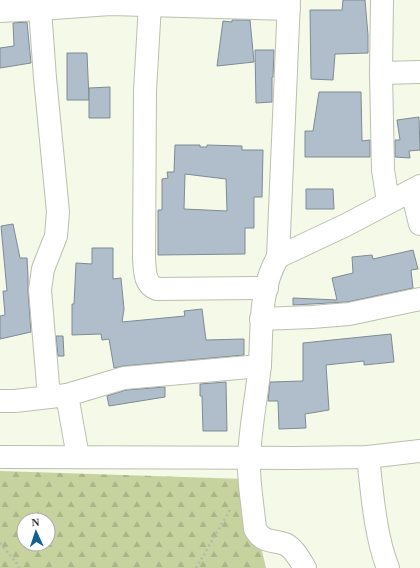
<svg xmlns="http://www.w3.org/2000/svg" width="420" height="568" font-family="Georgia,serif">
<style>
.forest{fill:url(#forest-firs);fill-rule:evenodd}
.building{fill:#afbeca;stroke:#7d8b96;fill-rule:evenodd}
.lines{fill:none;stroke-linecap:round;stroke-linejoin:round}
.street-casing{stroke:#bbbfaf;stroke-width:24}
.path{stroke:#b5b8ab;stroke-width:2.5;stroke-dasharray:2 3;stroke-linecap:butt}
.street{stroke:#fff;stroke-width:22}
</style>
<defs>
<pattern id="forest-firs" width="22" height="20" patternUnits="userSpaceOnUse"><rect width="22" height="20" fill="#c6d39f"/><path d="M5 1l3.5 6h-7zM16 11l3.5 6h-7z" fill="#aab589"/></pattern>
</defs>
<rect width="100%" height="100%" fill="#f5f9e8"/>
<path class="forest" d="M0,471l245,8 21,89h-266zM24,520h24v24h-24z"/>
<g class="building">
<polygon points="343,0 365,0 368,35 368,53 335,54 333,80 311,79 310,10 342,10"/>
<polygon points="232,20 250,20 254,62 217,66 223,21 232,22"/>
<polygon points="27,22 31,63 0,68 0,48 14,46 13,23"/>
<polygon points="255,50 274,50 273,77 272,77 272,102 256,103"/>
<polygon points="67,53 87,53 89,100 67,100"/>
<polygon points="110,87 110,118 89,118 89,88"/>
<polygon points="319,92 361,92 362,141 370,140 370,157 305,157 305,131 313,131"/>
<polygon points="419,117 420,150 409,151 410,158 395,157 395,140 400,140 397,120"/>
<path d="M175,145h25v2h7v-2l35,1v4h21l-1,47h-8v31h-9v26l-87,1v-45h4v-31l6,-1 -1,-6h7zM185,174l41,5 1,32 -43,-2z"/>
<polygon points="306,189 333,189 334,209 306,209"/>
<polygon points="13,224 20,258 27,258 28,276 28,291 31,332 0,339 0,316 5,315 3,291 7,291 1,226"/>
<polygon points="92,248 113,248 113,279 121,278 124,309 122,322 185,316 184,311 202,309 206,340 244,339 244,355 123,366 114,368 109,339 102,340 101,334 72,335 72,304 74,304 76,263 92,264"/>
<polygon points="413,250 418,269 411,270 413,288 347,302 293,305 293,298 337,300 332,278 353,273 352,257 372,255 373,259"/>
<polygon points="391,334 394,362 364,365 364,361 326,365 329,410 305,414 306,428 279,429 278,401 268,401 270,382 303,381 303,343"/>
<polygon points="56,336 63,336 64,356 58,356"/>
<polygon points="226,382 227,431 203,431 202,396 200,396 200,384"/>
<polygon points="165,387 165,397 109,406 107,396 126,390"/>
</g>
<g class="lines">
<g class="street-casing">
<g id="street">
<path d="M289,0l-11,257c-19,32 -16,72 -18,107 -3,32 -10,63 -11,95 -1,23 4,47 6,70 9,15 16,10 30,15 9,4 15,16 20,24"/>
<polyline points="382,0 381,73 383,170 388,202"/>
<path d="M150,4l-5,87 -1,168c1,11 0,26 13,30l110,-1"/>
<polyline points="0,11 40,9"/>
<polyline points="381,73 420,72"/>
<polyline points="412,191 420,224"/>
<polyline points="278,257 346,225 420,186"/>
<polyline points="261,319 312,317 349,314 420,299"/>
<polyline points="67,395 124,378 260,366"/>
<polyline points="49,397 40,290 43,269 56,236 58,212 45,78 40,9 110,4 289,9"/>
<polyline points="0,401 15,401 67,395 78,457"/>
<polyline points="0,457 294,458 368,457 420,451"/>
<path d="M368,457c4,34 7,79 20,111"/>
</g>
</g>
<g class="path">
<polyline points="0,543 18,565 19,568"/>
<polyline points="196,568 230,510"/>
</g>
<use href="#street" class="street"/>
</g>
<g transform="translate(36 532) rotate(357)"><circle r="19" fill="#ffffff" stroke="#abacaa"/>
<path d="M0-3L7 15L0 10L-7 15Z" fill="#106092"/>
<text y="-6" font-size="11" font-weight="bold" text-anchor="middle" fill="#2e302a">N</text>
</g>
</svg>
